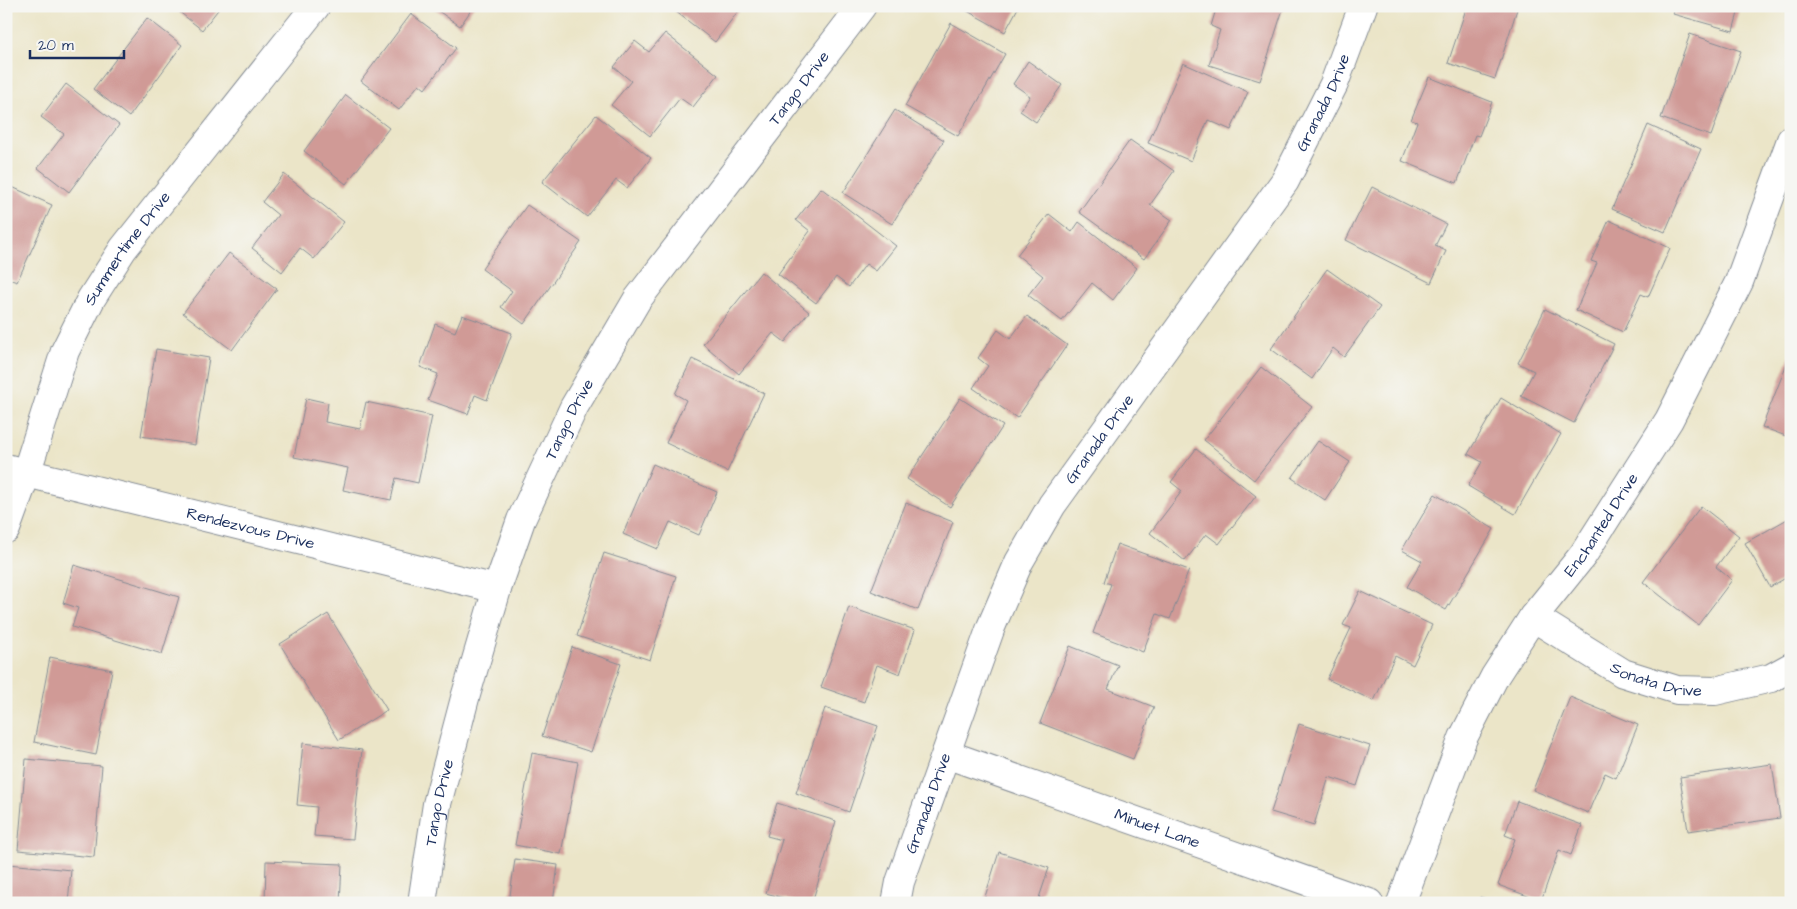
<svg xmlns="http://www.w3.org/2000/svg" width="1797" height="909" font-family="'Architects Daughter',sans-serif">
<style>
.building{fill:#d09a96}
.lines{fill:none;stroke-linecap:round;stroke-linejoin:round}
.minor-casing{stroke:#838a93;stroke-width:30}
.minor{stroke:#fff;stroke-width:28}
.labels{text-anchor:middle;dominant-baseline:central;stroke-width:4;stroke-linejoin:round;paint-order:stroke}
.street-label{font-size:16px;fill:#1b2f5e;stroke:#f6f6f2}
</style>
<rect width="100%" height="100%" fill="#f6f6f2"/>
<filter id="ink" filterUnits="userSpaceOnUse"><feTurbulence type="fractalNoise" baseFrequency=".02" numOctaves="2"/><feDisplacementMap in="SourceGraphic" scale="10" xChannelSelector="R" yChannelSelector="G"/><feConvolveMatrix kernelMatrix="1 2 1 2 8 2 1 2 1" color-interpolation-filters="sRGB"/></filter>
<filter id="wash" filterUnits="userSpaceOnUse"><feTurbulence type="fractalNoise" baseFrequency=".0096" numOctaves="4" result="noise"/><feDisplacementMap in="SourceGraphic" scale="20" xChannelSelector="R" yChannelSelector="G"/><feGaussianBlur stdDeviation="1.12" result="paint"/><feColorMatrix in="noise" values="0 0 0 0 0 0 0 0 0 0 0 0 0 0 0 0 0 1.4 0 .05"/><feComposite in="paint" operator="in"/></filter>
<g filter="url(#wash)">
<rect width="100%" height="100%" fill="#ebe5c8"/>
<g id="blocks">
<g class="building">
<polygon points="172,6 221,6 202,30"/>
<polygon points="431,6 474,6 460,26"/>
<polygon points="678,6 742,6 715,42 675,11"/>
<polygon points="963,6 1019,6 1005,32 962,8"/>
<polygon points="1217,6 1284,6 1260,81 1209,65 1220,30 1211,26"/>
<polygon points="1460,6 1518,6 1495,79 1448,63 1466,9"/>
<polygon points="1675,6 1740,6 1733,31 1673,14"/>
<polygon points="411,14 456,48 425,89 419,84 399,110 361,81"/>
<polygon points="147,18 182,45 129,117 93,89"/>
<polygon points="951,23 1005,54 958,136 905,106"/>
<polygon points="665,33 718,75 693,107 680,98 650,136 611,105 631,81 614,67 635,41 649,52"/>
<polygon points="1690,34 1741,51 1711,136 1661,118"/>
<polygon points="1028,61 1062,85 1036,122 1020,111 1030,96 1013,84"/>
<polygon points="1183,63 1248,92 1231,130 1208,120 1191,161 1148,143"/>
<polygon points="1429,77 1492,102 1479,136 1475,135 1457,183 1402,161 1417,122 1411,120"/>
<polygon points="66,84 119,125 69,192 38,168 64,134 41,117"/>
<polygon points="346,95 389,128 346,184 304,151"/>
<polygon points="895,110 944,140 892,224 843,193"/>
<polygon points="596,115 651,158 627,188 616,180 587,217 542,182"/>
<polygon points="1648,125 1701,149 1665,232 1612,209"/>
<polygon points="1130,140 1174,171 1150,205 1172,220 1144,259 1079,212"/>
<polygon points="284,174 344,222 314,259 300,248 282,272 252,248 278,215 262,202"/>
<polygon points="12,187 52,205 17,282 6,278 6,199"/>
<polygon points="1372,187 1446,224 1435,246 1446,251 1431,283 1346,240"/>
<polygon points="821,188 896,246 876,271 866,264 849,287 836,277 816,303 778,274 810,231 796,220"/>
<polygon points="527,205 581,242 524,324 501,307 512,291 482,269"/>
<polygon points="1049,214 1072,232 1079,222 1137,268 1113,300 1092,283 1062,321 1028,295 1043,276 1017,255"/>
<polygon points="1609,220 1670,248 1648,297 1641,294 1623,332 1576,310 1597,263 1591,261"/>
<polygon points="229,253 277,289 232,350 183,313"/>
<polygon points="1327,269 1380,307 1344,357 1333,348 1312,379 1271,349"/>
<polygon points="761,272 809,312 785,342 773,333 739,374 703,344"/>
<polygon points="1545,309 1614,344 1574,423 1521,396 1534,371 1518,363"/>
<polygon points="462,315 512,333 487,400 475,395 468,414 428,400 438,374 420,367 435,324 455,332"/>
<polygon points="1027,316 1067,345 1017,418 973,388 988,366 978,358 998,330 1010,339"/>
<polygon points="156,349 209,358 195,445 141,436"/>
<polygon points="1791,353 1791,438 1762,427"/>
<polygon points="692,359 764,393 727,472 666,443 686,400 675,394"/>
<polygon points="1261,367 1312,407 1254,480 1204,440"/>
<polygon points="306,398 328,403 325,422 360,429 366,402 432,416 418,483 396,478 391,500 343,490 348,468 294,457"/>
<polygon points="960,398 1003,426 950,507 907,479"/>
<polygon points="1501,398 1561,434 1515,514 1468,486 1482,462 1468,454"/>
<polygon points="1318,441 1350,462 1325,500 1292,478"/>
<polygon points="1196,449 1256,496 1219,544 1206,534 1185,561 1150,533 1182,491 1171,482"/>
<polygon points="653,464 717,492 699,535 670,522 658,549 623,534"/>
<polygon points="1435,494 1494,529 1446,610 1407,587 1422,561 1402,550"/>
<polygon points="906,503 953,522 918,610 871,591"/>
<polygon points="1701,506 1739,536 1716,567 1732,580 1698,625 1643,582"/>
<polygon points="1791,517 1791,575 1770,587 1745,543"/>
<polygon points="1117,544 1189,570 1170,619 1157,614 1143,652 1093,633 1111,584 1104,582"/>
<polygon points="604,553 676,576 650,660 577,636"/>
<polygon points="74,565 179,597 162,654 72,627 78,608 63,603"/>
<polygon points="1360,591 1432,625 1413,665 1395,656 1374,701 1327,679 1351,628 1343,625"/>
<polygon points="849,607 915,630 900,674 877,665 864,702 821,687"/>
<polygon points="328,614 387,710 339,740 280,644"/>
<polygon points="1070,646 1118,665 1108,689 1154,707 1133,759 1040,723"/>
<polygon points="572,647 621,664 591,752 542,736"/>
<polygon points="50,657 112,670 96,755 34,742"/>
<polygon points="1570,697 1638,725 1616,778 1605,773 1588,813 1533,790"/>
<polygon points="825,708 878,726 849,812 796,793"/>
<polygon points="1299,724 1370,746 1357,786 1329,777 1314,825 1271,812"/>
<polygon points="303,743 362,750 353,839 314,836 317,807 297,805"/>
<polygon points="532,753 578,762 561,854 515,845"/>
<polygon points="26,759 102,766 94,857 18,850"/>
<polygon points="1772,764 1780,818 1688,831 1680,777"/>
<polygon points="1517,801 1582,825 1571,855 1559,850 1541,901 1498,885 1515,839 1505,835"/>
<polygon points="777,803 836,821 812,903 800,903 766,893 782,840 767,836"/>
<polygon points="999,852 1049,868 1039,898 1053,903 983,903"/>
<polygon points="515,859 558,865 553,903 509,903"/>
<polygon points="266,861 342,864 340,903 265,903"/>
<polygon points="8,864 71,870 68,903 6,903"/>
<polygon points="1480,897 1497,902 1497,903 1478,903"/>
</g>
</g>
</g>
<g filter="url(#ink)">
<use href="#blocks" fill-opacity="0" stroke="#838a93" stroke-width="1"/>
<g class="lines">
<g class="minor-casing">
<g id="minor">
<path id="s1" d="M6,468l491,121"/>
<path id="s2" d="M6,529l20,-55 39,-123 26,-52 32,-50 193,-243"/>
<path id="s3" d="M1533,617l90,56 54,17 38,1 56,-13 20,-11"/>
<path id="s4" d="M946,754l423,149"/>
<path id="s5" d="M422,903l15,-99 28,-106 32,-109 24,-69 53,-113 63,-107 225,-294"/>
<path id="s6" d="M896,903l4,-21 91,-255 28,-65 33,-57 233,-324 49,-97 29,-78"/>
<path id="s7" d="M1401,903l62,-165 32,-62 38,-59 50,-62 86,-135 70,-138 52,-142"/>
</g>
</g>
<use href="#minor" class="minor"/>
</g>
</g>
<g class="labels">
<g class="street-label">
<text stroke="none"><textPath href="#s5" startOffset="912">Tango Drive</textPath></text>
<text stroke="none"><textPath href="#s6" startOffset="915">Granada Drive</textPath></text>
<text stroke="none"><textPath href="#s2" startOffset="308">Summertime Drive</textPath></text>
<text stroke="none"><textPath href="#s5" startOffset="508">Tango Drive</textPath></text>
<text stroke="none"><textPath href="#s6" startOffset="510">Granada Drive</textPath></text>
<text stroke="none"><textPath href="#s7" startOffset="431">Enchanted Drive</textPath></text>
<text stroke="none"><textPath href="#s1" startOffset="252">Rendezvous Drive</textPath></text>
<text stroke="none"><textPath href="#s3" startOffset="140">Sonata Drive</textPath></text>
<text stroke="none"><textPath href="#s5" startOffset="102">Tango Drive</textPath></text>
<text stroke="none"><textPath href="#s6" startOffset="105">Granada Drive</textPath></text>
<text stroke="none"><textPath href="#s4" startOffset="224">Minuet Lane</textPath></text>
</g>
</g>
<rect width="1797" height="909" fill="none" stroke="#f6f6f2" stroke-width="25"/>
<path d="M30 50v8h94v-8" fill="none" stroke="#1b2f5e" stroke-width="2.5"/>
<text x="38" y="50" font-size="15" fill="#1b2f5e" stroke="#f6f6f2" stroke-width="4" paint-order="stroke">20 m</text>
</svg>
